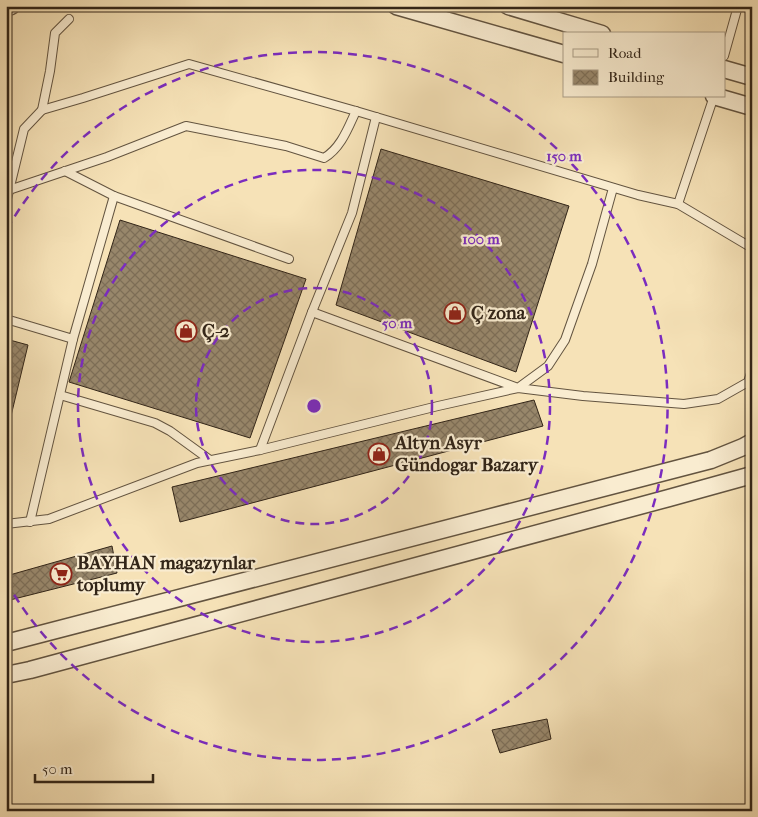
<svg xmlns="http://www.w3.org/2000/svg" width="758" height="817" font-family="'IM FELL French Canon',serif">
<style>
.building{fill:url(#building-cross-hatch);stroke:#322518}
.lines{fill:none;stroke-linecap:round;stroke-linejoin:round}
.lane-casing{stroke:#635440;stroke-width:10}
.street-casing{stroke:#635440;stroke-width:19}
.lane{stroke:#f9ecd0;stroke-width:8}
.street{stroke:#f9ecd0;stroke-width:16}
.ring{fill:none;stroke:#7b2cbf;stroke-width:2.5;stroke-dasharray:9 6}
.labels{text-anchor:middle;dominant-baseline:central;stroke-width:4.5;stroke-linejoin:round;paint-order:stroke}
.poi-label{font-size:19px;font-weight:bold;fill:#322518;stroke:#f9ecd0;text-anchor:start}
.centre{fill:#7b2cbf;stroke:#f9ecd0;stroke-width:2.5}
.ring-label{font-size:15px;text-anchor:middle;font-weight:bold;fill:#7b2cbf;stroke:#f9ecd0;stroke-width:4.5;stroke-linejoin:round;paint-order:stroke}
</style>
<defs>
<pattern id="building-cross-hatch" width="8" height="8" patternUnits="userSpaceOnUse" patternTransform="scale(1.25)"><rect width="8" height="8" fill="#98876b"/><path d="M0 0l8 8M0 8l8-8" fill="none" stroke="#7d6e57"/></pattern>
</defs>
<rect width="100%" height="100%" fill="#f6e2b7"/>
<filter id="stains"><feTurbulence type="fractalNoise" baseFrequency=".004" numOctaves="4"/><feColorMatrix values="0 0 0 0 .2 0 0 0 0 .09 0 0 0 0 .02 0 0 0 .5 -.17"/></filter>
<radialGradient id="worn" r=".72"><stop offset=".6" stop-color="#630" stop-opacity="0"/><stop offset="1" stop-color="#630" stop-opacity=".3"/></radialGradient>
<g class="building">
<polygon points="381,149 569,206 516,372 336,305"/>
<polygon points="120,220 306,279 250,438 69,382"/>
<polygon points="6,339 28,345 11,416 6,416"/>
<polygon points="534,400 543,426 180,522 172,487"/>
<polygon points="112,546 117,573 6,601 6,576"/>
<polygon points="547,719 551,739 500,753 492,730"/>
</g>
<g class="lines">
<g class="lane-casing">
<g id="lane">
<polyline points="724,56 738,6"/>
<polyline points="42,110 50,71 55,33 69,19"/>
<polyline points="65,171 114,196 289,259"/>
<path d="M9,190l98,-33 79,-31 100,20 38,12c17,-10 24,-30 32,-47"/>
<polyline points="6,203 24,129 42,110 83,98 189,64 356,111 638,195 678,204 714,96"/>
<polyline points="678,204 752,248"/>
<polyline points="312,312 518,388 548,366 565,340 592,264 613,188"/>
<polyline points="6,319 73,339 114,196"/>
<polyline points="60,395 155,423 170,431 210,460"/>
<polyline points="260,450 312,312 352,213 376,117"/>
<polyline points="30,522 73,339"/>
<polyline points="6,524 49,519 197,463 260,450 438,406 518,388 583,396 684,404 718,399 748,382 752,370"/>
</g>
</g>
<g class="street-casing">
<g id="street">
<polyline points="396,6 564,54"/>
<polyline points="508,6 602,34"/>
<polyline points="6,8 11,6"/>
<polyline points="724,69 752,77"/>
<polyline points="714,96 752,107"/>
<polyline points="6,643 711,460 743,447 752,442"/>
<polyline points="6,675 30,670 669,498 752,475"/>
</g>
</g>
<use href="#lane" class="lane"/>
<use href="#street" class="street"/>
</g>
<g class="ring">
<circle cx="314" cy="406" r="118"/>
<circle cx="314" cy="406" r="236"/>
<path d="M7 229A354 354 0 1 1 7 583"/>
</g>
<defs>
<g id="shop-ring" transform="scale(1.125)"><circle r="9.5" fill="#f9ecd0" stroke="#8f2418" stroke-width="1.5"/><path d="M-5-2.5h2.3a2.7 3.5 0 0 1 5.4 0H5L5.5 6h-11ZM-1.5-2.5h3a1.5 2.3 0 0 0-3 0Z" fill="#8f2418"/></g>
<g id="supermarket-ring" transform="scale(1.125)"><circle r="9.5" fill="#f9ecd0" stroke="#8f2418" stroke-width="1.5"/><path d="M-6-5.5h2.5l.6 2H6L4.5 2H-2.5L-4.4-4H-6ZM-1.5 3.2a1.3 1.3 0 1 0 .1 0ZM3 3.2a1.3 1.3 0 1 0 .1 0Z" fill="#8f2418"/></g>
</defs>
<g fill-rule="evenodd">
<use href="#shop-ring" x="455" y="313"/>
<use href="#shop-ring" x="186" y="331"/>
<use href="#shop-ring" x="379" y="454"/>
<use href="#supermarket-ring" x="61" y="574"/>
</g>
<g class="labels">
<g class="poi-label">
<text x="471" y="313">Ç zona</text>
<text x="202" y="331">Ç-2</text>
<text x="395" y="443">Altyn Asyr<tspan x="395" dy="22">Gündogar Bazary</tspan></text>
<text x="77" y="563">BAYHAN magazynlar<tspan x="77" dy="22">toplumy</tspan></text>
</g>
</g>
<circle cx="314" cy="406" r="8" class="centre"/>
<g class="ring-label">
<text x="564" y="161">150 m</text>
<text x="481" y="244">100 m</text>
<text x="397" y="328">50 m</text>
</g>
<rect width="758" height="817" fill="none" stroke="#f6e2b7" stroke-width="25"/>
<rect x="8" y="8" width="743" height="802" fill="none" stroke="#322518" stroke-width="2.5"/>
<rect x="12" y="12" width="733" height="792" fill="none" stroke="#322518"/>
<rect x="563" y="32" width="162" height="65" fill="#f9ecd0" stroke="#a99c86"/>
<rect x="573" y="49" width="25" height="8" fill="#f9ecd0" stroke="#a99c86"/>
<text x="608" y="58" font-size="15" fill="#322518">Road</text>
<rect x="573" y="70" width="25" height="15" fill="url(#building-cross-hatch)" stroke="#a99c86"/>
<text x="608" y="82" font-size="15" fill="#322518">Building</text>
<path d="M35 774v8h118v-8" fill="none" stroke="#322518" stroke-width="2.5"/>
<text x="42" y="774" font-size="15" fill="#322518" stroke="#f9ecd0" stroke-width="4" paint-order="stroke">50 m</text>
<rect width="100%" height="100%" filter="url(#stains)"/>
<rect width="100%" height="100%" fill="url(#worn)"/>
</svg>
